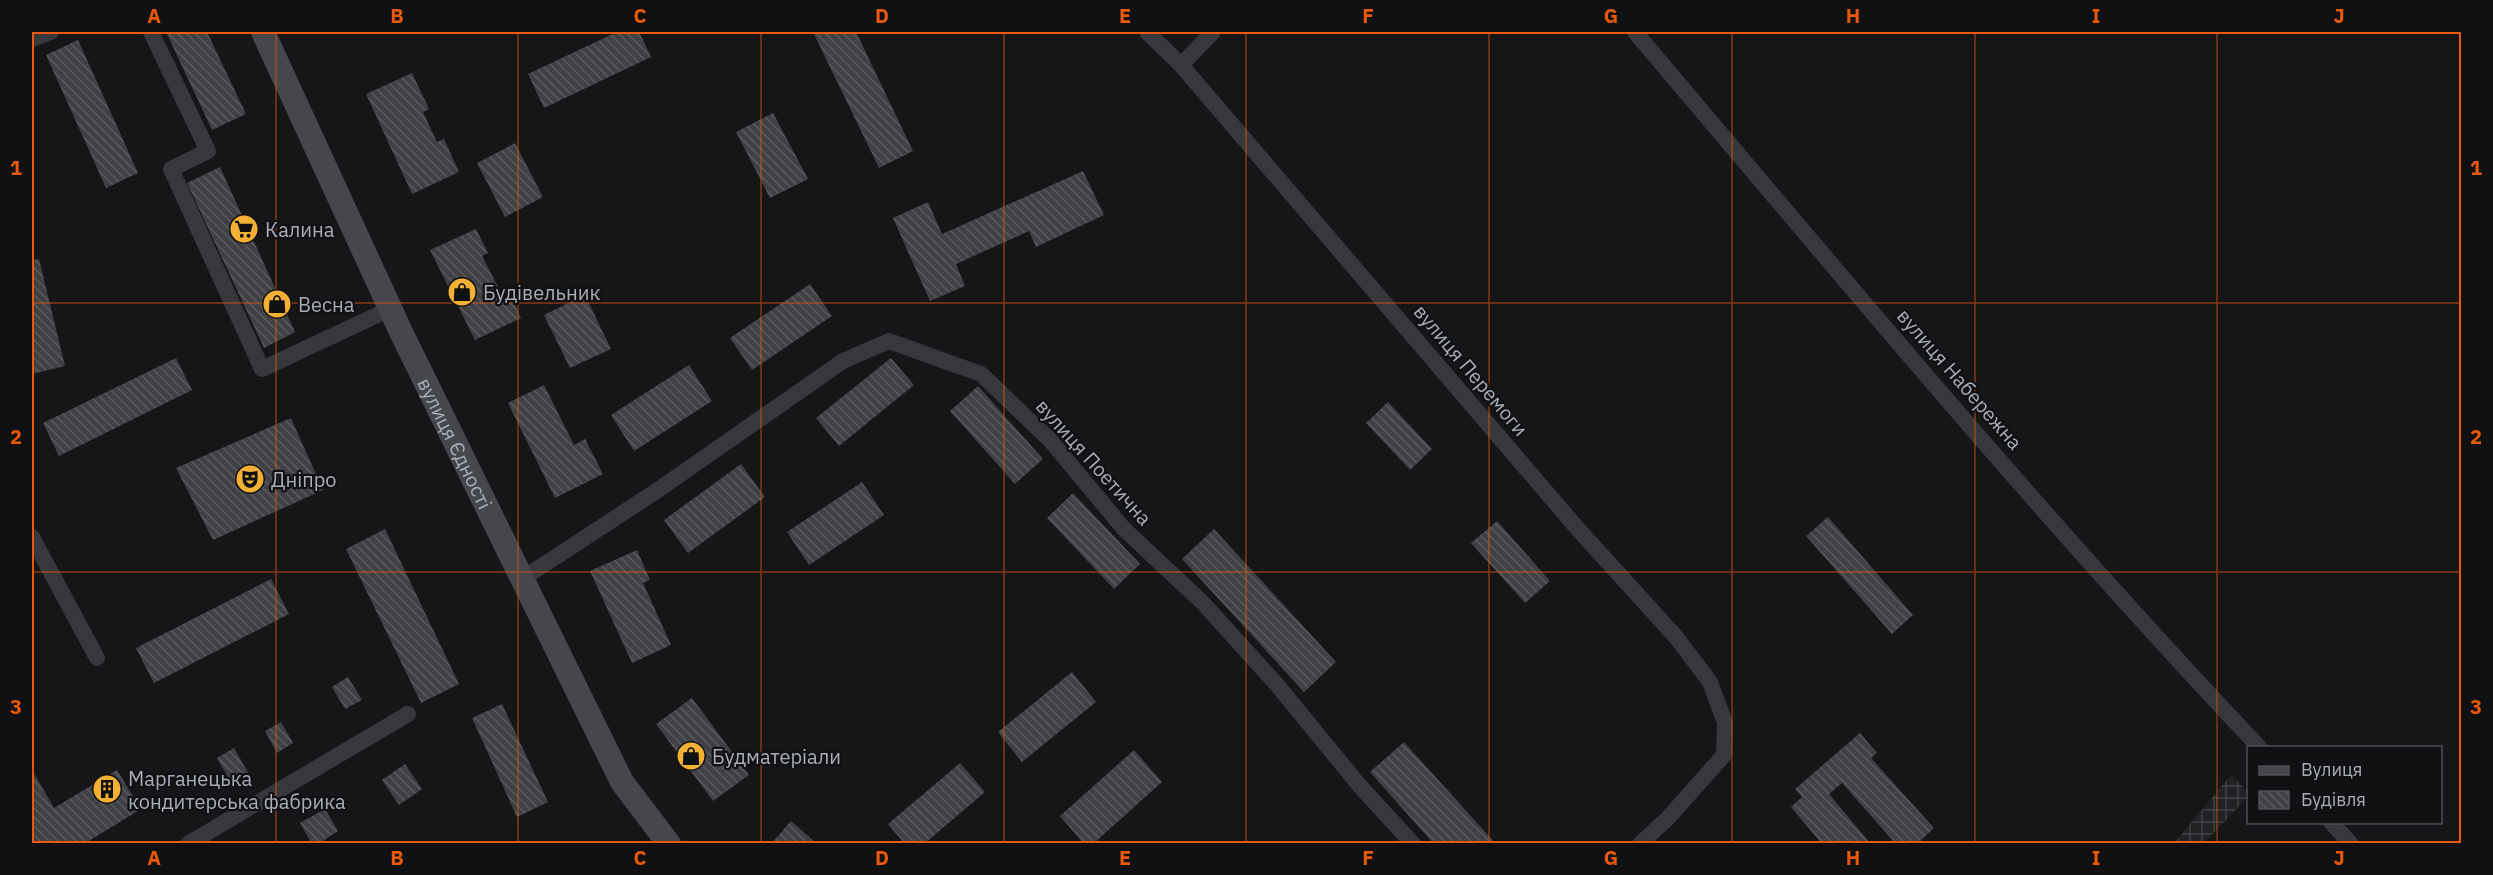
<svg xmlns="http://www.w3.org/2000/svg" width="2493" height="875" font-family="'IBM Plex Sans',sans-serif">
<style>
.industrial{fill:url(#industrial-grid)}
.building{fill:url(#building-back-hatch)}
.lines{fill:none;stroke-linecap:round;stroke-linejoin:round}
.street{stroke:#37383d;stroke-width:16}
.secondary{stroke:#45474d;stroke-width:24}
.grid{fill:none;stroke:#e8590c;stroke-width:1.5;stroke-opacity:0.55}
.labels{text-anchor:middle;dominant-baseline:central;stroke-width:4.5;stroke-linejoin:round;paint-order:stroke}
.poi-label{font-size:20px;fill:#a8adb8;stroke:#111113;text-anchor:start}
.street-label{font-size:20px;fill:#a8adb8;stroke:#111113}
.neatline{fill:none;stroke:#e8590c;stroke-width:2}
.grid-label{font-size:20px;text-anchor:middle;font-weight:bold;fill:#e8590c}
</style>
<defs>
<pattern id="industrial-grid" width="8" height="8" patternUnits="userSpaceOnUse" patternTransform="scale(1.5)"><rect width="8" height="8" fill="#222225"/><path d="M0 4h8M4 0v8" fill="none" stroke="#3f3f43"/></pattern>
<pattern id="building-back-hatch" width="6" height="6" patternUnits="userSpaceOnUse" patternTransform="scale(1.5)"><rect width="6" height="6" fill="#404145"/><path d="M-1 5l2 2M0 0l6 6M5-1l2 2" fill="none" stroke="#595a5e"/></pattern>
</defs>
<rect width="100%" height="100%" fill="#161618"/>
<polygon class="industrial" points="2231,775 2248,791 2248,797 2204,843 2174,843"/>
<g class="building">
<polygon points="166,32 207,32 246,114 212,130"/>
<polygon points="617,32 639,32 651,57 544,108 528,74"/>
<polygon points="813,32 856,32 913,151 879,168"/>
<polygon points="78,40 138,173 106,188 46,55"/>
<polygon points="412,73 429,109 423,112 437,142 444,139 459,172 412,194 366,94"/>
<polygon points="773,113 808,179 770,198 736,132"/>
<polygon points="515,143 543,197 505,217 477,163"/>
<polygon points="220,167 295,332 264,348 187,183"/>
<polygon points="1083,171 1104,215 1036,247 1029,231 956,264 965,286 930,301 893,218 928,202 942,234"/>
<polygon points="476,229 488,253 482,256 507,304 513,300 521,318 475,340 430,250"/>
<polygon points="39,259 65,366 32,374 32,260"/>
<polygon points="810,284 832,316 752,370 730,338"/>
<polygon points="585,295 611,349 570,368 544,315"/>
<polygon points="176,358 192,390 59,456 43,423"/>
<polygon points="891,358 914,385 839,446 816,418"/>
<polygon points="689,365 712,401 634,451 611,415"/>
<polygon points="544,385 574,445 585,439 603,474 555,498 508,403"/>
<polygon points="978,386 1043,459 1015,484 950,411"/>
<polygon points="1388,402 1432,449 1410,470 1366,423"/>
<polygon points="291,418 323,490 213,540 176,468"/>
<polygon points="741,464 765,497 688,553 664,520"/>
<polygon points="862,482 884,515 809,565 787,532"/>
<polygon points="1073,493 1140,564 1114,589 1047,518"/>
<polygon points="1828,517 1913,615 1892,634 1806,536"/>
<polygon points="1497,521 1550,581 1525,603 1471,543"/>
<polygon points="385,529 459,684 421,703 346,549"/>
<polygon points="1214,529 1336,662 1304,692 1182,559"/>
<polygon points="637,550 650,580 643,583 671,645 632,663 590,571"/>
<polygon points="271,579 289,614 154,683 136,648"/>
<polygon points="1072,672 1096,702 1022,762 998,732"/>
<polygon points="348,677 362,700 345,709 332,687"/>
<polygon points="692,698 749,775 713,801 656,724"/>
<polygon points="502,704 548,802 517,817 472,718"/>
<polygon points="281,722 293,743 277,753 265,731"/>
<polygon points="1860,733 1877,753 1871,758 1934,828 1917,844 1896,844 1842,783 1829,794 1871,844 1822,844 1791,807 1802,797 1795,789"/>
<polygon points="1404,742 1496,844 1434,844 1370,772"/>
<polygon points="234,748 249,774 232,784 217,758"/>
<polygon points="1134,750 1162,782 1093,844 1084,844 1060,816"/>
<polygon points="960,763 985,792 924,844 905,844 888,824"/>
<polygon points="405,764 422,789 399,805 382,780"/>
<polygon points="32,770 54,808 117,770 141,809 84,844 32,844"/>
<polygon points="325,809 338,831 318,844 312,844 300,823"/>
<polygon points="791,821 817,844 771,844"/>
</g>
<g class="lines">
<g class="street">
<polyline points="151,32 208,151 171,169 262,369 390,309"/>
<polyline points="1147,32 1181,65 1577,528 1676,637 1710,682 1725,723 1724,755 1668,818 1640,844"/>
<path d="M1635,32c204,241 407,486 625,716"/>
<polyline points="32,39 51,32"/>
<polyline points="1181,65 1213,32"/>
<polyline points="32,537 97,658"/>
<polyline points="522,579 658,490 843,361 889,341 981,374 1050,440 1124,529 1203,603 1278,686 1359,785 1413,844"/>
<polyline points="2331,822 2351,844"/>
<polyline points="188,844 408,714"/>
</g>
<path class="secondary" id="s1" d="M263,32l138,300 221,450 47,62"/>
</g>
<path class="grid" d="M276,32v812M518,32v812M761,32v812M1004,32v812M1246,32v812M1489,32v812M1732,32v812M1975,32v812M2217,32v812M32,303h2430M32,572h2430"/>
<defs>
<g id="supermarket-disc" transform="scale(1.5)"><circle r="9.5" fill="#f2b134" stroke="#111113"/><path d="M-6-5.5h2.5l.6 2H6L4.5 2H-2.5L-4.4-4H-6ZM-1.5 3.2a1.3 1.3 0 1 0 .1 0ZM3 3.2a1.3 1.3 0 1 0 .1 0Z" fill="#111"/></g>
<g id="shop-disc" transform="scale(1.5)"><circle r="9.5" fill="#f2b134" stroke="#111113"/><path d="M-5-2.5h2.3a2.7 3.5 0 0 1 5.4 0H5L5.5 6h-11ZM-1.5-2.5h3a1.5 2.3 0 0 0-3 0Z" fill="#111"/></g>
<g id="theatre-disc" transform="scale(1.5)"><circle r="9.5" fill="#f2b134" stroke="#111113"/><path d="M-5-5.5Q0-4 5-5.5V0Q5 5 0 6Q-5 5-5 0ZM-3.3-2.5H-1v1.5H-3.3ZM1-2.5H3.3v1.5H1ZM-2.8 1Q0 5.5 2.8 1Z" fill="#111"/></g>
<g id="building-disc" transform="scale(1.5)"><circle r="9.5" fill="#f2b134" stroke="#111113"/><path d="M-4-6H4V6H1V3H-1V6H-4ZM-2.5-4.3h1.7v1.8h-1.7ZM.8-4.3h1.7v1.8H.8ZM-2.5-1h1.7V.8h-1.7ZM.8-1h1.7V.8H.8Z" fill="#111"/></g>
</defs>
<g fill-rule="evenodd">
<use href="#supermarket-disc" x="244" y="229"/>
<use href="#shop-disc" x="462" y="292"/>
<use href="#shop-disc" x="277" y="304"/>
<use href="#theatre-disc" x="250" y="479"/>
<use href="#shop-disc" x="691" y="756"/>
<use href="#building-disc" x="107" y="789"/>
</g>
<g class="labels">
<g class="poi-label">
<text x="265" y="229">Калина</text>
<text x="483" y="292">Будівельник</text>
<text x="298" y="304">Весна</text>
<text x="271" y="479">Дніпро</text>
<text x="712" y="756">Будматеріали</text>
<text x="128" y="778">Марганецька<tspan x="128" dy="23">кондитерська фабрика</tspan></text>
</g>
<g class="street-label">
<text transform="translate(1471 370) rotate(50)">вулиця Перемоги</text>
<text transform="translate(1960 379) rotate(49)">вулиця Набережна</text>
<text stroke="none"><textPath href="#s1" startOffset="454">вулиця Єдності</textPath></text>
<text transform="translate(1094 462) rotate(48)">вулиця Поетична</text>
</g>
</g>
<rect width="2493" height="875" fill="none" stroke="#111113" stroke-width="66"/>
<rect x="2247" y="746" width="195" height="78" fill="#111113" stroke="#4d4f55" stroke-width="1.5"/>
<rect x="2259" y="766" width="30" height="9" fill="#45474d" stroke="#4d4f55" stroke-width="1.5"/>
<text x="2301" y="776" font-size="18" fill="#a8adb8">Вулиця</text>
<rect x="2259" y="791" width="30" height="18" fill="url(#building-back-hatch)" stroke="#4d4f55" stroke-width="1.5"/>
<text x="2301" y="806" font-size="18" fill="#a8adb8">Будівля</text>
<rect x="33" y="33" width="2427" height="809" class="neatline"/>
<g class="grid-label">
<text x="154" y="23">A</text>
<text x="397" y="23">B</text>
<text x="640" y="23">C</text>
<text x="882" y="23">D</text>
<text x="1125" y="23">E</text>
<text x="1368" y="23">F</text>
<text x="1611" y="23">G</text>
<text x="1853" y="23">H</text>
<text x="2096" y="23">I</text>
<text x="2339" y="23">J</text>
<text x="16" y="175">1</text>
<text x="2476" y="175">1</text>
<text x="16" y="444">2</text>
<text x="2476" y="444">2</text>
<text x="16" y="714">3</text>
<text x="2476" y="714">3</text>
<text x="154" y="865">A</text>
<text x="397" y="865">B</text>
<text x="640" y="865">C</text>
<text x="882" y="865">D</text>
<text x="1125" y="865">E</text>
<text x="1368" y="865">F</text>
<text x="1611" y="865">G</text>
<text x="1853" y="865">H</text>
<text x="2096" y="865">I</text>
<text x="2339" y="865">J</text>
</g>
</svg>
